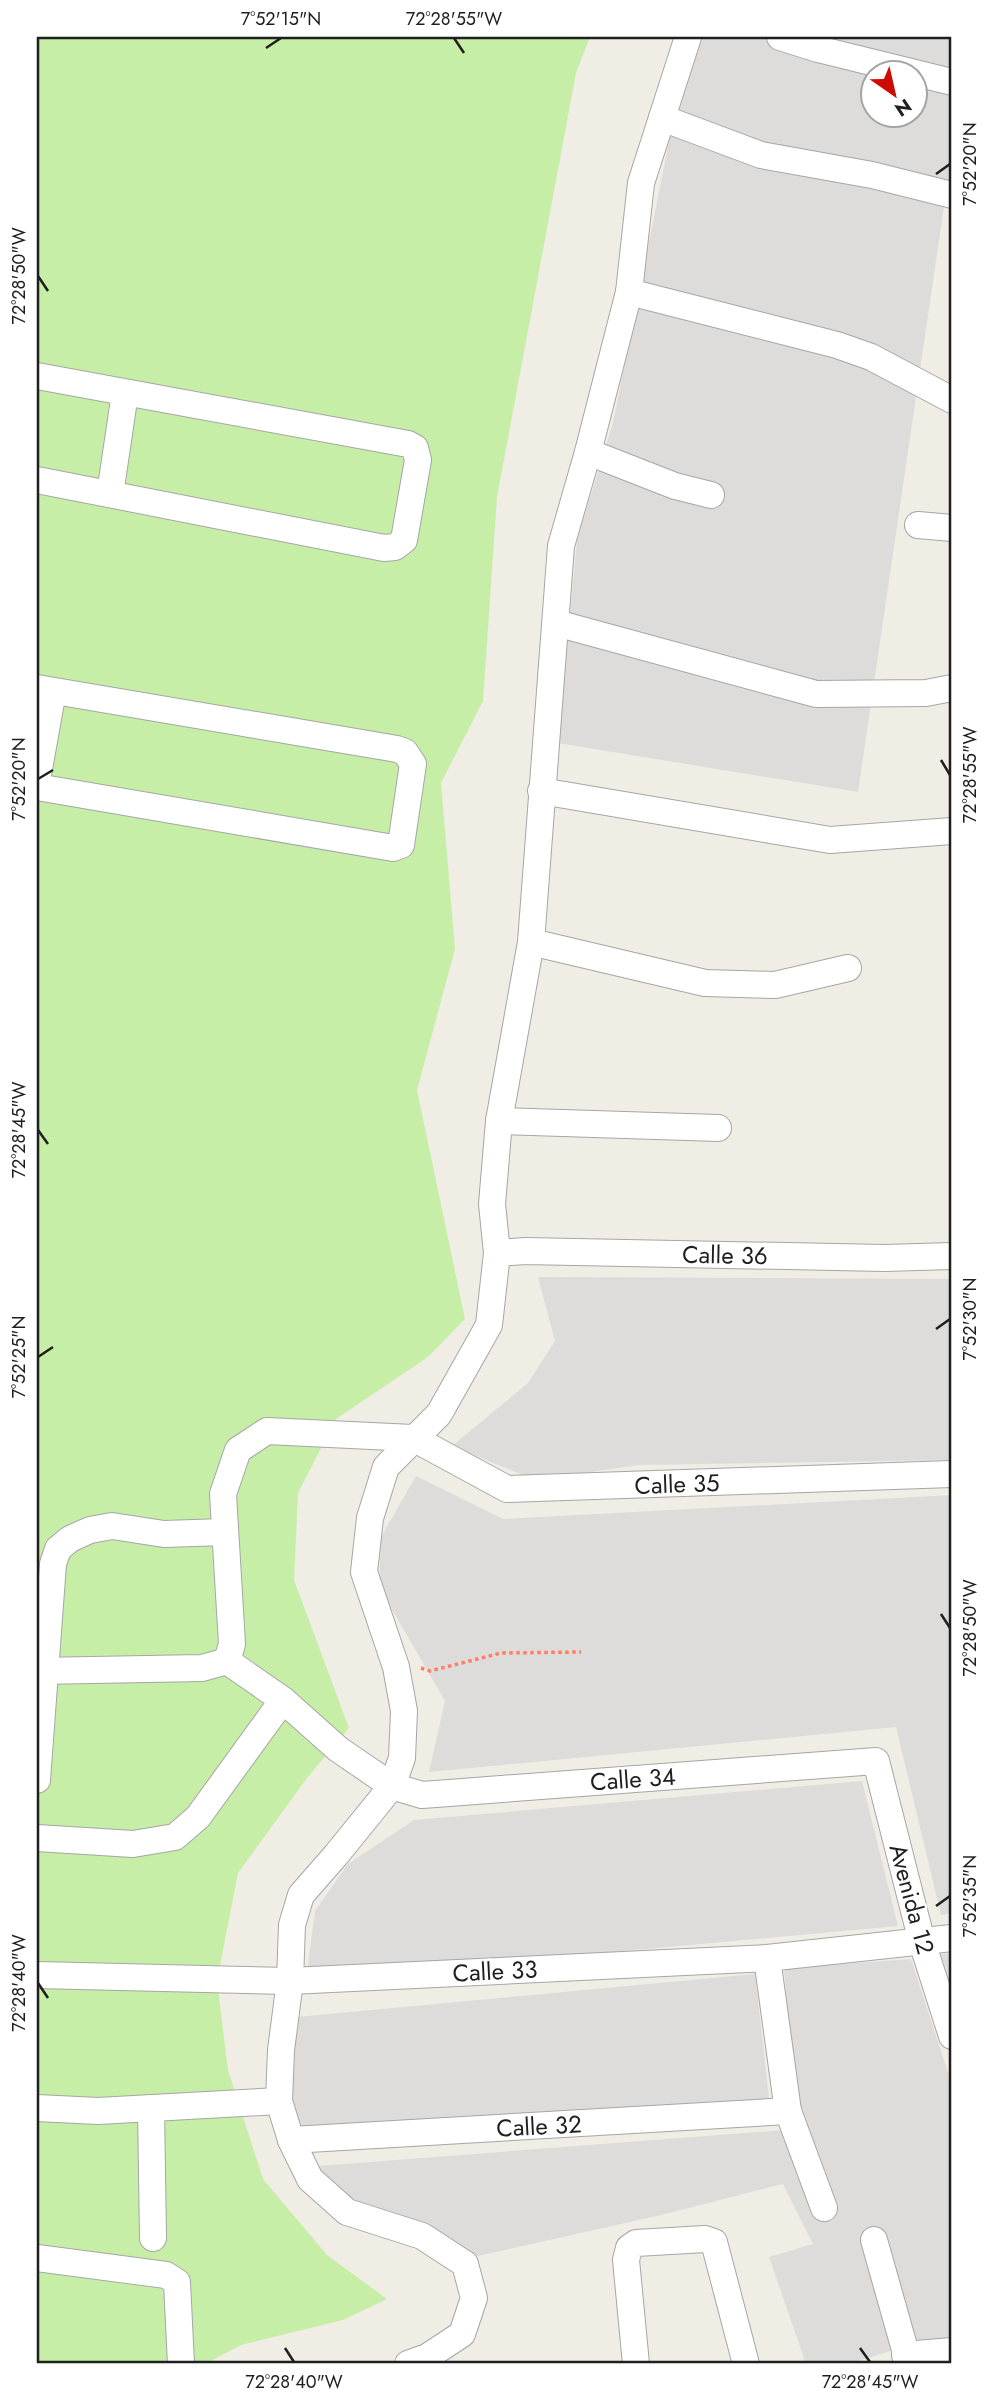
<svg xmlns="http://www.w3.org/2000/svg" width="989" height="2401" font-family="Jost,sans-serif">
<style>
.residential{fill:#dddcdb;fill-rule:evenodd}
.grass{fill:#c6eea7}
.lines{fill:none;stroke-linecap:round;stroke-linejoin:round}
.minor-casing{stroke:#a6a6a6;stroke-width:28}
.path{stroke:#ff7e66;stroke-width:3.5;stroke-dasharray:3.5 3.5;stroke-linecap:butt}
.minor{stroke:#fff;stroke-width:26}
.ticks{fill:none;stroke:#1f1f1f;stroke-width:2.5}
.labels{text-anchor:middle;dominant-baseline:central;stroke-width:5;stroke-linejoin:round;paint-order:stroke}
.street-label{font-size:24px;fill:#1f1f1f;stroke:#fff}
.neatline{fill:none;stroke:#1f1f1f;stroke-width:2.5}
.ticks-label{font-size:18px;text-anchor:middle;fill:#1f1f1f}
</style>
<rect width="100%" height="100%" fill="#f0ede4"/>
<g class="residential">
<path d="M696,37h256v115l-94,640 -300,-49 19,-203 36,-117 53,-266 13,-79zM874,74h42v42h-42z"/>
<polygon points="538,1277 952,1279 952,1460 639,1465 535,1480 452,1446 528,1383 555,1341"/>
<polygon points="416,1476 503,1519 952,1495 952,1913 941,1915 896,1727 429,1772 445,1701 379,1587 381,1537"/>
<polygon points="862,1781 898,1926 306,1980 315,1911 348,1864 414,1820"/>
<polygon points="952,1953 952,1996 937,1955"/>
<polygon points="911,1959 952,2085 952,2337 920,2342 848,2364 806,2364 769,2257 813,2244 783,2184 661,2215 464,2259 389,2225 305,2167 797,2129 784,1968"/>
<polygon points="755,1974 770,2106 295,2139 285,2105 297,2017"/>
</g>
<polygon class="grass" points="37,37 590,37 576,73 497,497 483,701 441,783 455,949 417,1090 465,1319 428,1357 336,1419 298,1493 294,1580 349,1728 307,1778 238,1873 217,1981 228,2070 263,2179 327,2255 387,2299 343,2320 241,2345 205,2364 37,2364"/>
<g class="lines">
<g class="minor-casing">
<g id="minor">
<polyline points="780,37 818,49 952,82"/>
<polyline points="662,118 761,155 872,175 952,195"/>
<polyline points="629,292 837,345 871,357 952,400"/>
<polyline points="37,376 408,444 415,448 418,460 404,540 395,547 384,548 37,480"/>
<polyline points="588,452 675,486 711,495"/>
<polyline points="110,494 125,393"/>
<polyline points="918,525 952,528"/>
<polyline points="556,623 816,694 926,693 952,688"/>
<polyline points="37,688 397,749 405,752 413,764 401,845 393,848 37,787"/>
<polyline points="37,780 53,691"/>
<polyline points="541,791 830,840 952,831"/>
<polyline points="531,942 705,983 775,985 848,968"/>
<polyline points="499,1121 718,1128"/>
<polyline points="497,1253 525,1251 885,1258 952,1256"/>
<polyline points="227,1661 283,1700 338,1749 392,1786 422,1795 876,1761 922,1942 952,2036"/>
<polyline points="227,1661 232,1644 223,1494 238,1450 267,1431 413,1438 507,1489 952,1474"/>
<polyline points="37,1671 202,1668 227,1661"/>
<polyline points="37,1780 53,1564 58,1549 70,1539 90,1530 112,1526 164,1534 225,1532"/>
<polyline points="37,1838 133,1844 175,1837 198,1817 283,1700"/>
<polyline points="767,1958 788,2111 824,2208"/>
<polyline points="37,1975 290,1981 767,1958 952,1938"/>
<polyline points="37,2108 98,2111 279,2101"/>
<polyline points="151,2108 153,2238"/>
<polyline points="291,2140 788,2111"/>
<polyline points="874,2240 909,2364"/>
<polyline points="37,2258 166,2275 177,2282 181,2364"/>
<polyline points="905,2355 952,2351"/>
<polyline points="408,2364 427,2357 462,2334 474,2298 465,2264 422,2236 347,2212 310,2179 291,2140 279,2101 281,2050 290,1981 292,1925 301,1895 336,1855 392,1786 402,1758 404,1711 396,1667 364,1572 370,1518 386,1467 439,1414 489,1325 497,1253 492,1204 499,1121 531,942 561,546 588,452 629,292 641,183 688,37"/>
<polyline points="636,2364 626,2260 629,2248 636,2243 705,2239 714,2242 746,2364"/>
</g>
</g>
<polyline class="path" points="421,1668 430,1671 501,1653 581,1652"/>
<use href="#minor" class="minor"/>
</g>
<path class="ticks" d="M454,38l10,15M266,48l15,-10M936,174l14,-10M38,276l10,15M941,760l9,15M38,779l15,-9M38,1130l10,14M936,1329l14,-10M38,1357l15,-10M941,1614l9,14M936,1906l14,-10M38,1983l10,15M285,2348l9,14M860,2348l10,14"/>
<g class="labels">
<g class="street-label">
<text transform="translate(725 1255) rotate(1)">Calle 36</text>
<text transform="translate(677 1484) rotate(-2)">Calle 35</text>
<text transform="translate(633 1779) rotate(-4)">Calle 34</text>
<text transform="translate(912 1899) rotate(75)">Avenida 12</text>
<text transform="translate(495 1971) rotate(-3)">Calle 33</text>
<text transform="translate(539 2126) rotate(-3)">Calle 32</text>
</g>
</g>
<rect width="989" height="2401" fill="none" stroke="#ffffff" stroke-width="77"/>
<g transform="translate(894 94) rotate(146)"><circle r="33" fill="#ffffff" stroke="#a5a5a5" stroke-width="2"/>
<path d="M0-5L12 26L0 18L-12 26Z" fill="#cd0b00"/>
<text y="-10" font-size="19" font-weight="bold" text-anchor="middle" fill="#1f1f1f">N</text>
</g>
<rect x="38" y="38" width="912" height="2324" class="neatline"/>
<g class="ticks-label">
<text x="281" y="25">7°52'15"N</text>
<text x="454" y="25">72°28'55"W</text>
<text transform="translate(970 164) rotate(-90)" y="6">7°52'20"N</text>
<text transform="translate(19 276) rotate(-90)" y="6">72°28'50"W</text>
<text transform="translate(970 775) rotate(-90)" y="6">72°28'55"W</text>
<text transform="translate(19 779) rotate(-90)" y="6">7°52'20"N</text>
<text transform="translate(19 1130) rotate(-90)" y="6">72°28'45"W</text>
<text transform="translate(970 1319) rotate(-90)" y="6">7°52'30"N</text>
<text transform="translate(19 1357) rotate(-90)" y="6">7°52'25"N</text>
<text transform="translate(970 1628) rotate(-90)" y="6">72°28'50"W</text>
<text transform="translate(970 1896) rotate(-90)" y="6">7°52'35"N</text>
<text transform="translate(19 1983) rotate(-90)" y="6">72°28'40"W</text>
<text x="294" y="2388">72°28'40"W</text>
<text x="870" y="2388">72°28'45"W</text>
</g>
</svg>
